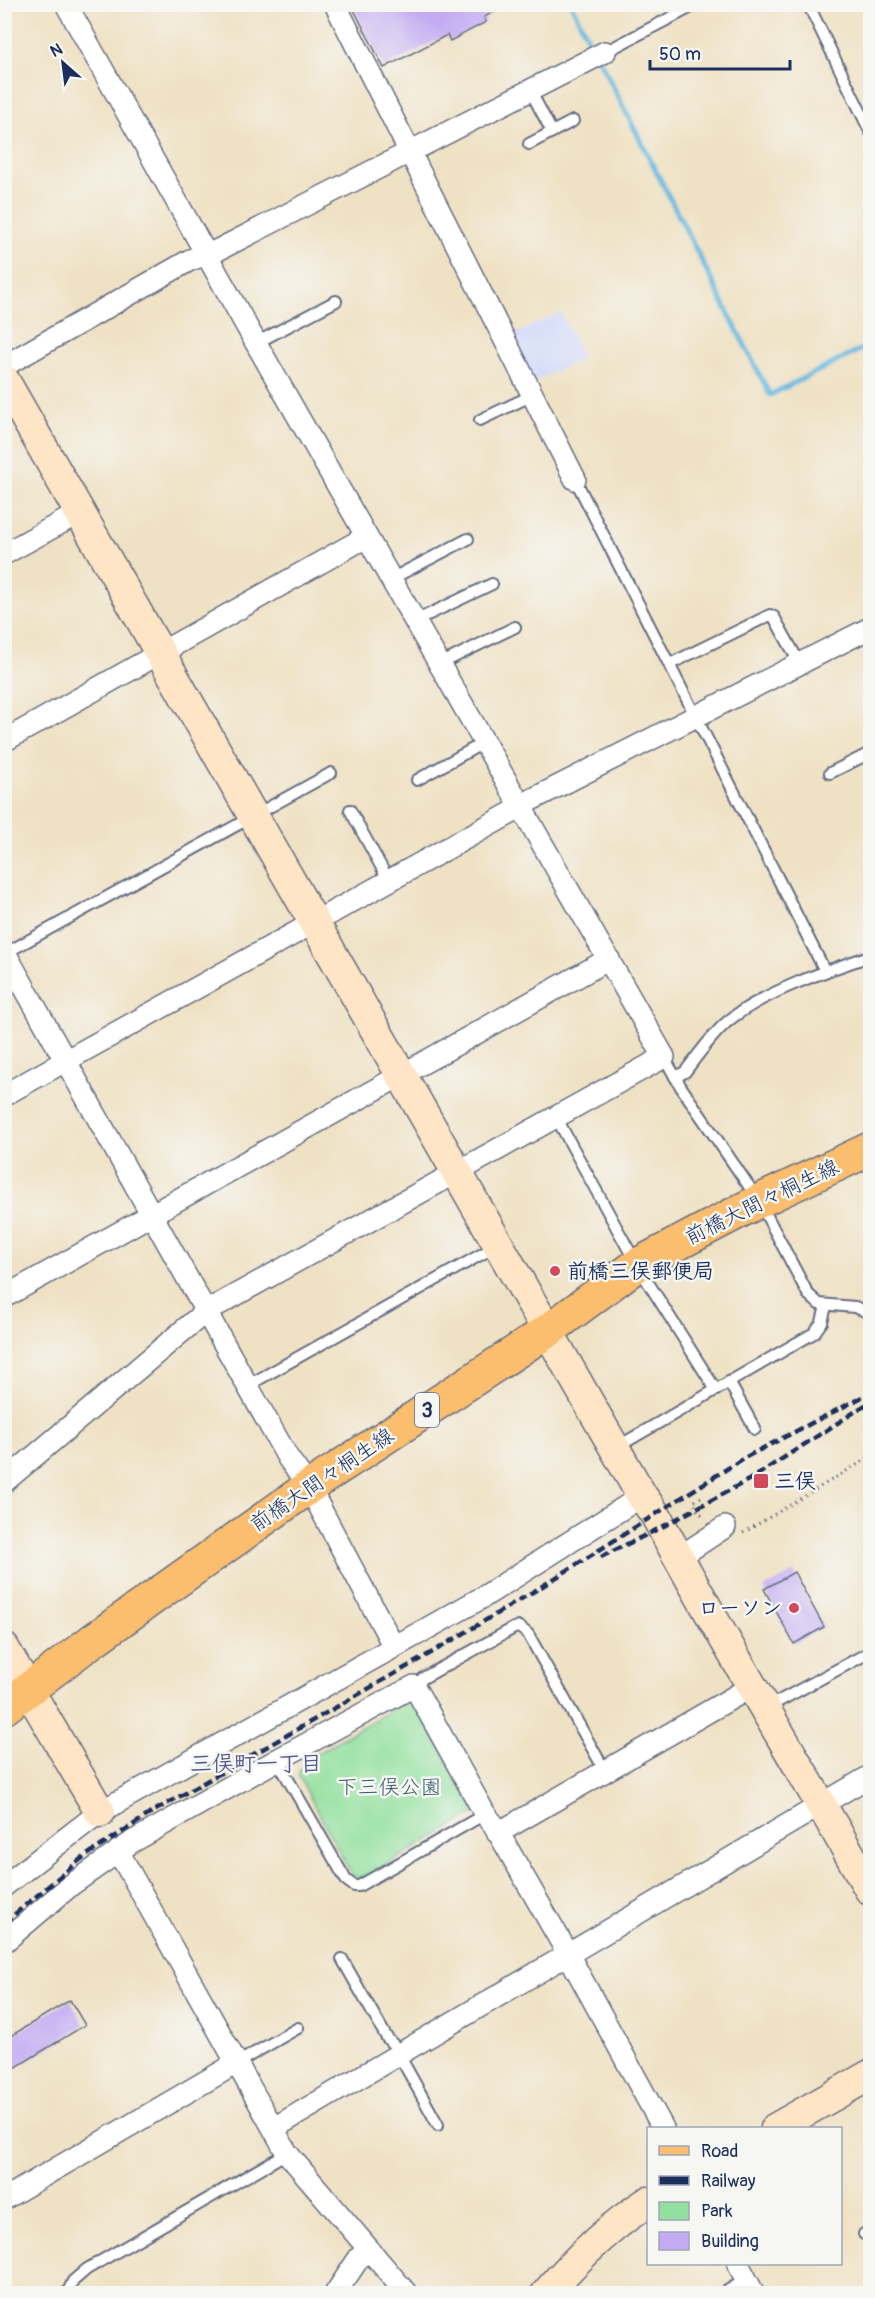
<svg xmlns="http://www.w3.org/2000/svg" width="875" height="2298" font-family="Pangolin,'Klee One',sans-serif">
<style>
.built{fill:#d1d9f9}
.green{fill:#92e09e;stroke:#56887e;stroke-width:1.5}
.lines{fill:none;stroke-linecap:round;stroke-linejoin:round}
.stream{stroke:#62b7df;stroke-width:5}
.building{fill:#c2abf3}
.lane-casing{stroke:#656d81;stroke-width:14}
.street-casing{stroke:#656d81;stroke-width:24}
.secondary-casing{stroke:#656d81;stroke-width:33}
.primary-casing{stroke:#656d81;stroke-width:36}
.path{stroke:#656d81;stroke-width:3;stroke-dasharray:1.5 4.5;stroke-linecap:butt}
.lane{stroke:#fff;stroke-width:10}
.street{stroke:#fff;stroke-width:21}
.secondary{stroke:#fde5c5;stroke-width:30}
.primary{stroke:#fbbd6e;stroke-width:33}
.rail{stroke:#1b2f5e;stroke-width:4.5;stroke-dasharray:9 4.5;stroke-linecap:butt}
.poi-dot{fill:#d1495b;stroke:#f6f6f2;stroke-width:2}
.labels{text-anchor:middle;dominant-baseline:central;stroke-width:5;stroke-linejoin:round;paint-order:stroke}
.shield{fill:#f6f6f2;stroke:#5d6b8a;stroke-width:1.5}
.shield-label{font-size:20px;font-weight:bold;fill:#1b2f5e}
.street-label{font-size:21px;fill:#1b2f5e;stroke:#f6f6f2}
.poi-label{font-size:21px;font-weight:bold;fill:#1b2f5e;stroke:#f6f6f2;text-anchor:start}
.park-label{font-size:21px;fill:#395b6e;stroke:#f6f6f2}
.neighbourhood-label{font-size:22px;font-weight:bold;fill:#555a92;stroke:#f6f6f2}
</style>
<rect width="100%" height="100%" fill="#f6f6f2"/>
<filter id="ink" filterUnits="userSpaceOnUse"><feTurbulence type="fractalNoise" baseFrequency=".0167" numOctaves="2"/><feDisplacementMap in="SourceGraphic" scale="12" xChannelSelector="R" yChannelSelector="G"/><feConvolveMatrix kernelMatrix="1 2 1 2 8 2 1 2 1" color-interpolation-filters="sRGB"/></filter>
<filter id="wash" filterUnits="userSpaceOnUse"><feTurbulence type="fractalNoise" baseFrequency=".008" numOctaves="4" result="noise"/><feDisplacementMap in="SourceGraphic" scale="24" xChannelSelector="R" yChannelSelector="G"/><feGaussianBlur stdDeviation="1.35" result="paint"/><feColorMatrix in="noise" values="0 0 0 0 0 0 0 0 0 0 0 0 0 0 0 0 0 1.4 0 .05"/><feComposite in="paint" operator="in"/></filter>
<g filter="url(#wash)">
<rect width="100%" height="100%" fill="#efe1c3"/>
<polygon class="built" points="561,312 583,358 534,382 511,336"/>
<polygon class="green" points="411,1698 477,1812 363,1878 353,1877 298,1775 304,1761"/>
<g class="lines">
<g class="stream">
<polyline points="571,4 594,51"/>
<polyline points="599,59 770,395 870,345"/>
</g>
</g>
<g id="blocks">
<g class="building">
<polygon points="351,4 509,4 484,17 486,22 450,41 447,35 384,68"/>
<polygon points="794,1572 824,1627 794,1644 764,1589"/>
<polygon points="70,2000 85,2025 13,2069 4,2055 4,2040"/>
</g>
</g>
</g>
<g filter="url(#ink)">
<use href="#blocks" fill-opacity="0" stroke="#656d81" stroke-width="1.5"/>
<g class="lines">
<g class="lane-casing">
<g id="lane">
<polyline points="808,4 870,131"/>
<polyline points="605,52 697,4"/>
<polyline points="530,90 552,132"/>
<polyline points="529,144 573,121"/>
<polyline points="256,343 336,301"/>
<polyline points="480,420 533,395"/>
<polyline points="575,479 825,971"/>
<polyline points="391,579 468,539"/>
<polyline points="415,621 492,584"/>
<polyline points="440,664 515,627"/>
<polyline points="670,664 770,615 774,617 800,664"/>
<polyline points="830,773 870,753"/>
<polyline points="417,780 485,742"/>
<polyline points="350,810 389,881"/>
<polyline points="4,954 331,773"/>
<polyline points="664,1057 681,1087 759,1201 808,1294 819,1304 855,1307 870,1313"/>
<path d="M675,1077l10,-5c13,-17 26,-36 42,-50 34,-29 101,-52 143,-66"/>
<polyline points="556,1117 637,1265 716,1390"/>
<polyline points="729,1382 755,1429"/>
<polyline points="247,1386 498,1245"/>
<polyline points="617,1447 814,1333 822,1322 826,1306"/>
<polyline points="414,1686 423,1678 514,1628 519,1627 528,1634 605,1771"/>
<polyline points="768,1707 870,1652"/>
<polyline points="277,1760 346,1880 354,1886 359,1886 485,1814"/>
<polyline points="342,1959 387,2038 401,2053 403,2062 438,2125"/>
<polyline points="237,2063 298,2028"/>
<polyline points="864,2234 870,2231"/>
<polyline points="67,2294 73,2281 87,2269 287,2153"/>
<polyline points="722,2294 747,2279"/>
</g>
</g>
<g class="street-casing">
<g id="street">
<polyline points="335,4 575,479"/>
<polyline points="4,366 190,260 216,251 605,52"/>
<polyline points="4,554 79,513"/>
<polyline points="4,741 366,537"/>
<polyline points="4,951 288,1458 309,1487 394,1647"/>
<polyline points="4,1095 511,813 531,800 870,628"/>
<polyline points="4,1297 609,959"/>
<polyline points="4,1482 205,1312 664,1057 256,343 66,4"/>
<polyline points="687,1552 725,1527"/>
<polyline points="498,1833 751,1687"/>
<polyline points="118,1851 287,2153 407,2294"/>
<polyline points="4,1886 100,1812 485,1596 642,1496"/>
<polyline points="4,1942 71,1885 132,1842 277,1760 414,1686 485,1814 494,1825 568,1954 663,2128"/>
<polyline points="274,2128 870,1776"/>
<polyline points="4,2199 237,2063"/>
<polyline points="738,2264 754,2294"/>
<polyline points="335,2294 359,2258 368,2249"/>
</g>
</g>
<g class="secondary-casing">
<g id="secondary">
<path d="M4,380c210,374 427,743 638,1116l13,18c68,128 144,250 215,376"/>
<polyline points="4,1648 100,1812"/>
<polyline points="776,2128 870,2075"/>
<path d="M546,2294c30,-35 64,-68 102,-92"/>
</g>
</g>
<g class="primary-casing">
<polyline id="primary" points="4,1708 92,1641 309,1487 549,1330 637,1265 759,1201 870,1149"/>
</g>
<g class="path">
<polyline points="701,1497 693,1502 698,1512 706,1517"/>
<polyline points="743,1533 870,1457"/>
</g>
<use href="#lane" class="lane"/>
<use href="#street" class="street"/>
<use href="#secondary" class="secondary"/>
<use href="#primary" class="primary"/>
<g class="rail">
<polyline points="601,1557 662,1527 754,1477 870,1402"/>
<polyline points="4,1923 81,1859 154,1811 431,1653 541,1587 744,1458 870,1393"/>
</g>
</g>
</g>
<g class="poi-dot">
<circle cx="555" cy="1271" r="6"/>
<rect x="753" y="1473" width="16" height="16" rx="3"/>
<circle cx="794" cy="1608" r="6"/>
</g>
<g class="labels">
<rect class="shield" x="415" y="1393" width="24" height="34" rx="4.5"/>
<g class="shield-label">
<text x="427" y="1410">3</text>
</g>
<g class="street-label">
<text transform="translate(762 1202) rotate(-26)">前橋大間々桐生線</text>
<text transform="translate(322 1480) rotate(-34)">前橋大間々桐生線</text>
</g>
<g class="poi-label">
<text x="567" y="1271">前橋三俣郵便局</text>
<text x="774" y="1481">三俣</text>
<text x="782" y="1608" text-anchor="end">ローソン</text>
</g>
<g class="park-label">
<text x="389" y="1787">下三俣公園</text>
</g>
<g class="neighbourhood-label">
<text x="256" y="1764">三俣町一丁目</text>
</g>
</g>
<rect width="875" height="2298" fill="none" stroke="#f6f6f2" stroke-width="24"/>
<rect x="647" y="2127" width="195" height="138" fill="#f6f6f2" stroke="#9ea6b7" stroke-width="1.5"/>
<rect x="659" y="2146" width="30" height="9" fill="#fbbd6e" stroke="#9ea6b7" stroke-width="1.5"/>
<text x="701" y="2157" font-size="18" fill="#1b2f5e">Road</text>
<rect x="659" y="2176" width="30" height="9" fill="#1b2f5e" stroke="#9ea6b7" stroke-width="1.5"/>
<text x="701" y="2187" font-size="18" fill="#1b2f5e">Railway</text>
<rect x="659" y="2202" width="30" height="18" fill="#92e09e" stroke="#9ea6b7" stroke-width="1.5"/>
<text x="701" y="2217" font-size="18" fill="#1b2f5e">Park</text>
<rect x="659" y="2232" width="30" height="18" fill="#c2abf3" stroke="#9ea6b7" stroke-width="1.5"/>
<text x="701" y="2247" font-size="18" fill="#1b2f5e">Building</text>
<g transform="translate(63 63) rotate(332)" stroke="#f6f6f2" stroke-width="4.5" paint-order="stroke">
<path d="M0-4.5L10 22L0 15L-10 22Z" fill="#1b2f5e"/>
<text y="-9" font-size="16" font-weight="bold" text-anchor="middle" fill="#1b2f5e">N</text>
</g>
<path d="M650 60v9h140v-9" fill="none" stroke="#1b2f5e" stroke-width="3"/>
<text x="659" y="60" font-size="18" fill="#1b2f5e" stroke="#f6f6f2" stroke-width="4.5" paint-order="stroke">50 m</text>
</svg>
